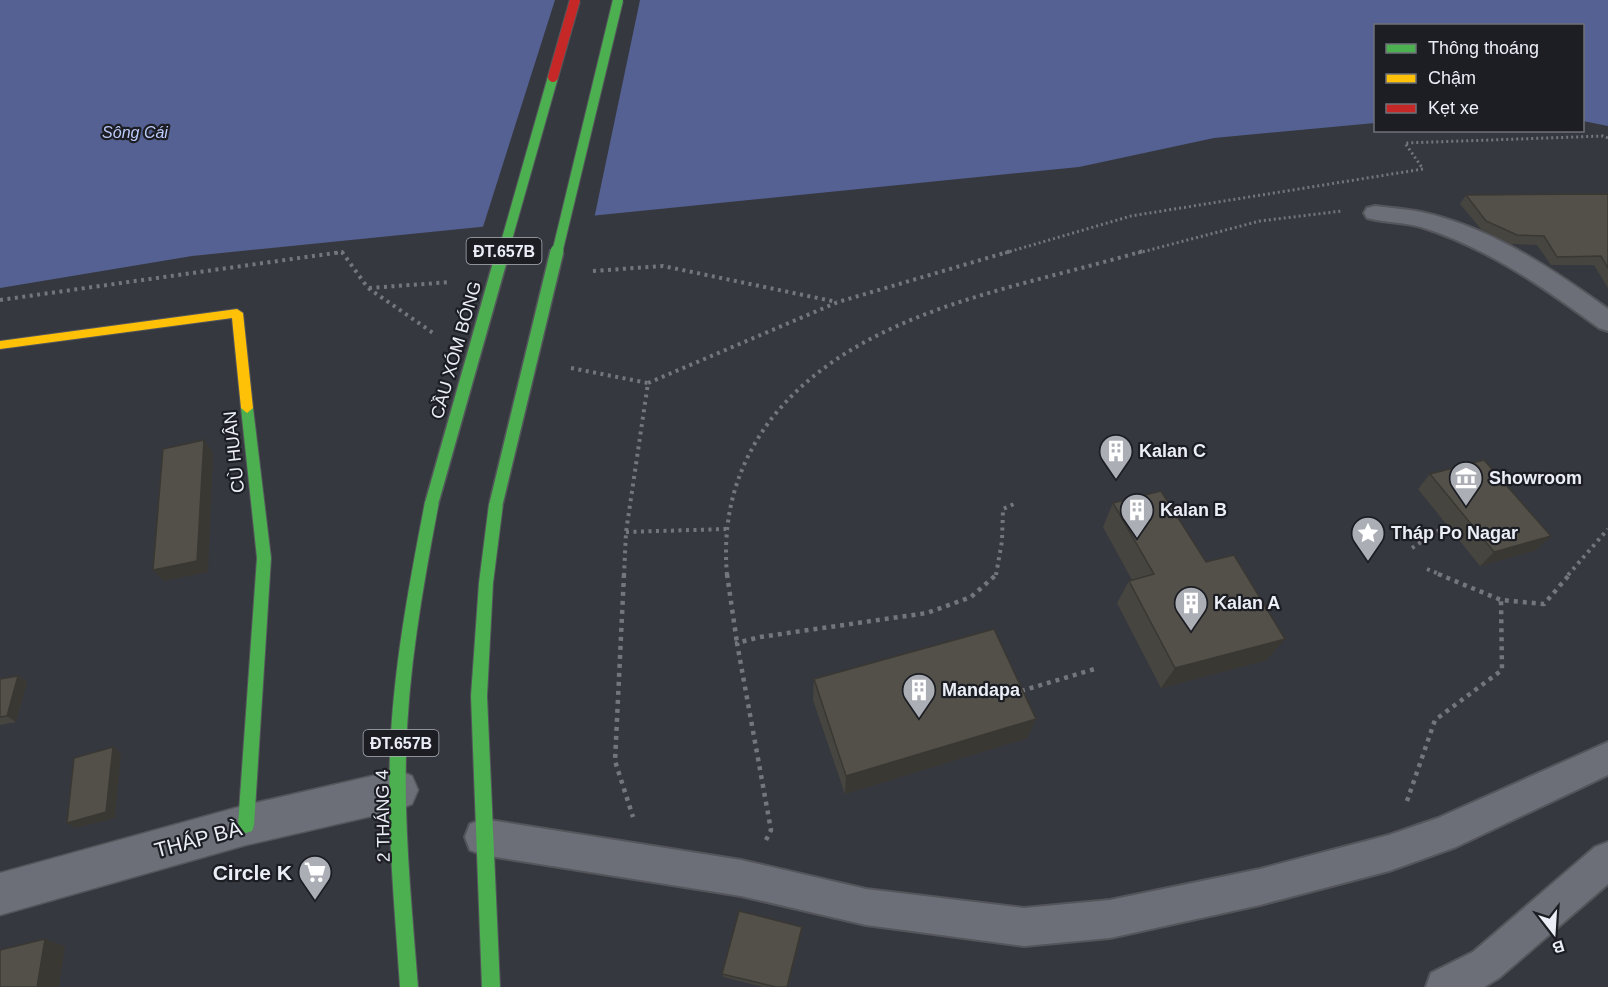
<svg xmlns="http://www.w3.org/2000/svg" width="1608" height="987" font-family="Helvetica,sans-serif">
<style>
.water{fill:#546192}
.pier{fill:#36383f}
.lines{fill:none;stroke-linecap:round;stroke-linejoin:round}
.lane-casing{stroke:#54565b;stroke-width:4}
.street-casing{stroke:#54565b;stroke-width:3}
.fast-casing{stroke:#54565b;stroke-width:2}
.slow-casing{stroke:#54565b;stroke-width:2}
.path-far2{stroke:#74767d;stroke-width:3;stroke-dasharray:2 3;stroke-linecap:butt}
.path-far1{stroke:#74767d;stroke-width:4;stroke-dasharray:3 4.5;stroke-linecap:butt}
.path{stroke:#74767d;stroke-width:4.5;stroke-dasharray:4 5;stroke-linecap:butt}
.lane{fill:#6d6f78;fill-rule:evenodd}
.street{fill:#6d6f78;fill-rule:evenodd}
.fast{fill:#4caf50;fill-rule:evenodd}
.slow{fill:#ffc107;fill-rule:evenodd}
.fast-bridge-far1-casing{stroke:#54565b;stroke-width:12;stroke-linecap:butt}
.fast-bridge-casing{stroke:#54565b;stroke-width:16;stroke-linecap:butt}
.jam-bridge-casing{stroke:#54565b;stroke-width:12;stroke-linecap:butt}
.fast-bridge-far1{stroke:#4caf50;stroke-width:10}
.fast-bridge{stroke:#4caf50;stroke-width:13}
.jam-bridge{stroke:#c62828;stroke-width:10}
.wall{fill:#47453f}
.shaded-wall{fill:#3a3833}
.building{fill:#535049;stroke:#3a3833;stroke-width:1.5}
.labels{text-anchor:middle;dominant-baseline:central;stroke-width:4.5;stroke-linejoin:round;paint-order:stroke}
.far-water-label{font-size:16px;font-style:italic;fill:#bdcbfb;stroke:#1c1e24}
.shield{fill:#1c1e24;stroke:#adb0b7;stroke-width:1.5}
.shield-label{font-size:16px;font-weight:bold;fill:#ebeef6}
.street-label{font-size:18px;fill:#ebeef6;stroke:#1c1e24}
.poi-label{font-size:18px;font-weight:bold;fill:#ebeef6;stroke:#1c1e24;text-anchor:start}
.near-street-label{font-size:21px;fill:#ebeef6;stroke:#1c1e24}
.near-poi-label{font-size:21px;font-weight:bold;fill:#ebeef6;stroke:#1c1e24;text-anchor:end}
</style>
<rect width="100%" height="100%" fill="#36383f"/>
<polygon class="water" points="0,0 1608,0 1608,126 1583,121 1582,26 1376,26 1375,123 1214,138 1079,167 192,256 0,288"/>
<polygon class="pier" points="555,0 640,0 594,219 482,230"/>
<g class="lines">
<g class="lane-casing">
<g id="lane">
<path d="M1375,206c15,2 31,3 46,6 69,15 130,56 187,97v22l-9,-3c-56,-41 -111,-80 -178,-101 -17,-5 -36,-4 -54,-9l-3,-5 3,-5z"/>
<polygon points="1608,742 1608,775 1456,847 1389,871 1260,905 1110,938 1024,946 866,925 741,896 483,855 470,850 465,837 470,824 483,819 741,860 866,889 1024,908 1110,900 1260,869 1389,835 1438,818"/>
<polygon points="1608,842 1608,884 1499,978 1484,987 1426,987 1431,973 1473,952 1595,847"/>
</g>
</g>
<g class="street-casing">
<polygon id="street" points="398,770 412,776 418,790 412,804 398,810 246,845 0,915 0,873 246,805"/>
</g>
<g class="fast-casing">
<g id="fast">
<polygon points="247,403 253,408 271,558 254,825 252,831 246,833 240,831 238,825 257,558 241,408"/>
<path d="M432,496l5,2 2,4c-16,84 -31,168 -33,253 -2,77 6,155 12,232h-18c-5,-77 -13,-155 -10,-232 3,-85 19,-170 35,-253l2,-4z"/>
<polygon points="496,498 501,500 503,504 493,583 487,696 500,987 482,987 471,696 479,583 489,504 491,500"/>
</g>
</g>
<g class="slow-casing">
<polygon id="slow" points="237,309 243,313 253,408 247,413 241,408 232,318 0,349 0,341"/>
</g>
<g class="path-far2">
<polyline points="336,253 343,253"/>
<polyline points="1005,253 1131,216 1423,169 1405,143 1603,136 1608,138"/>
<polyline points="1138,253 1260,221 1342,211"/>
</g>
<g class="path-far1">
<polyline points="593,271 663,266 837,302"/>
<polyline points="369,288 451,282"/>
<polyline points="0,300 342,252 368,288 436,335"/>
<polyline points="571,368 648,383 626,532 624,575"/>
<polyline points="648,383 838,302 1011,251"/>
<polyline points="626,532 726,529"/>
<polyline points="1412,548 1447,525"/>
<polyline points="1427,569 1442,575"/>
<path d="M727,575c-5,-58 9,-110 45,-157 87,-109 244,-129 371,-167"/>
<polyline points="996,575 1002,541 1003,509 1014,504"/>
<polyline points="1568,575 1608,529"/>
</g>
<g class="path">
<polyline points="624,574 615,761 633,817"/>
<polyline points="727,574 737,643"/>
<polyline points="1438,574 1501,600 1544,604 1570,574"/>
<polyline points="1021,691 1098,668"/>
<polyline points="1407,801 1435,720 1502,670 1501,600"/>
<polyline points="766,840 771,830 737,643 760,637 927,613 971,597 997,574"/>
</g>
<use href="#lane" class="lane"/>
<use href="#street" class="street"/>
<use href="#fast" class="fast"/>
<use href="#slow" class="slow"/>
<g class="fast-bridge-far1-casing">
<g id="fast-bridge-far1">
<polyline points="503,253 553,77"/>
<polyline points="557,253 618,0"/>
</g>
</g>
<g class="fast-bridge-casing">
<g id="fast-bridge">
<polyline points="432,502 503,251"/>
<polyline points="496,504 557,251"/>
</g>
</g>
<g class="jam-bridge-casing">
<polyline id="jam-bridge" points="553,77 575,0"/>
</g>
<use href="#fast-bridge-far1" class="fast-bridge-far1"/>
<use href="#fast-bridge" class="fast-bridge"/>
<use href="#jam-bridge" class="jam-bridge"/>
</g>
<g class="wall">
<polygon points="1608,194 1608,288 1594,265 1551,265 1537,245 1511,244 1481,229 1460,204 1466,195"/>
<polygon points="1430,474 1536,550 1480,566 1418,489"/>
<polygon points="1113,503 1267,660 1161,688 1117,603 1129,581 1132,580 1103,527"/>
<polygon points="18,676 27,682 16,722 0,725 0,679"/>
<polygon points="814,679 1027,738 845,794 813,700"/>
<polygon points="802,927 802,931 788,987 763,987 724,977 722,974"/>
</g>
<g class="shaded-wall">
<polygon points="204,440 213,453 208,572 164,581 153,570"/>
<polygon points="1551,536 1536,550 1480,566 1494,552"/>
<polygon points="1285,639 1267,660 1161,688 1175,668"/>
<polygon points="18,676 27,682 16,722 7,716"/>
<polygon points="1036,719 1027,738 845,794 846,776"/>
<polygon points="113,747 121,753 115,818 76,828 67,823"/>
<polygon points="802,927 802,931 788,987 787,987"/>
<polygon points="45,939 65,946 59,987 37,987"/>
</g>
<g class="building">
<polygon points="1608,194 1608,268 1601,256 1557,257 1544,236 1517,235 1486,221 1466,195"/>
<polygon points="204,440 197,561 153,570 163,449"/>
<polygon points="1484,460 1551,536 1494,552 1430,474"/>
<polygon points="1161,491 1206,562 1234,555 1285,639 1175,668 1129,581 1154,574 1113,503"/>
<polygon points="994,629 1036,719 846,776 814,679"/>
<polygon points="18,676 7,716 0,717 0,679"/>
<polygon points="113,747 106,812 67,823 74,758"/>
<polygon points="739,911 802,927 787,987 776,987 722,974"/>
<polygon points="45,939 37,987 0,987 0,950"/>
</g>
<defs>
<g id="building-pin" transform="scale(1.725)"><path d="M0 17L-7.5 6A9.5 9.5 0 1 1 7.5 6Z" fill="#acaeb6" stroke="#1c1e24"/><path d="M-4-6H4V6H1V3H-1V6H-4ZM-2.5-4.3h1.7v1.8h-1.7ZM.8-4.3h1.7v1.8H.8ZM-2.5-1h1.7V.8h-1.7ZM.8-1h1.7V.8H.8Z" fill="#fff"/></g>
<g id="museum-pin" transform="scale(1.725)"><path d="M0 17L-7.5 6A9.5 9.5 0 1 1 7.5 6Z" fill="#acaeb6" stroke="#1c1e24"/><path d="M0-6L6-3V-2H-6V-3ZM-5-1h2V3h-2ZM-1-1h2V3h-2ZM3-1h2V3H3ZM-6 4H6V6H-6Z" fill="#fff"/></g>
<g id="sight-pin" transform="scale(1.725)"><path d="M0 17L-7.5 6A9.5 9.5 0 1 1 7.5 6Z" fill="#acaeb6" stroke="#1c1e24"/><path d="M0-6L1.8-2.2L6-1.7L2.9 1.2L3.7 5.4L0 3.3L-3.7 5.4L-2.9 1.2L-6-1.7L-1.8-2.2Z" fill="#fff"/></g>
<g id="supermarket-pin" transform="scale(1.725)"><path d="M0 17L-7.5 6A9.5 9.5 0 1 1 7.5 6Z" fill="#acaeb6" stroke="#1c1e24"/><path d="M-6-5.5h2.5l.6 2H6L4.5 2H-2.5L-4.4-4H-6ZM-1.5 3.2a1.3 1.3 0 1 0 .1 0ZM3 3.2a1.3 1.3 0 1 0 .1 0Z" fill="#fff"/></g>
</defs>
<g fill-rule="evenodd">
<use href="#building-pin" x="1116" y="451"/>
<use href="#museum-pin" x="1466" y="478"/>
<use href="#building-pin" x="1137" y="510"/>
<use href="#sight-pin" x="1368" y="533"/>
<use href="#building-pin" x="1191" y="603"/>
<use href="#building-pin" x="919" y="690"/>
<use href="#supermarket-pin" x="315" y="872"/>
</g>
<g class="labels">
<g class="far-water-label">
<text x="135" y="132">Sông Cái</text>
</g>
<g class="shield">
<rect x="466.5" y="238" width="75" height="26" rx="4.5"/>
<rect x="363.5" y="730" width="75" height="26" rx="4.5"/>
</g>
<g class="shield-label">
<text x="504" y="251">ĐT.657B</text>
<text x="401" y="743">ĐT.657B</text>
</g>
<g class="street-label">
<text transform="translate(456 350) rotate(-74)">CẦU XÓM BÓNG</text>
<text transform="translate(234 452) rotate(-96)">CÙ HUÂN</text>
<text transform="translate(383 816) rotate(-91)">2 THÁNG 4</text>
</g>
<g class="poi-label">
<text x="1139" y="451">Kalan C</text>
<text x="1489" y="478">Showroom</text>
<text x="1160" y="510">Kalan B</text>
<text x="1391" y="533">Tháp Po Nagar</text>
<text x="1214" y="603">Kalan A</text>
<text x="942" y="690">Mandapa</text>
</g>
<g class="near-street-label">
<text transform="translate(198 839) rotate(-15)">THÁP BÀ</text>
</g>
<g class="near-poi-label">
<text x="292" y="872">Circle K</text>
</g>
</g>
<rect x="1374" y="24" width="210" height="108" fill="#1c1e24" stroke="#6f7178" stroke-width="1.5"/>
<rect x="1386" y="44" width="30" height="9" fill="#4caf50" stroke="#6f7178" stroke-width="1.5"/>
<text x="1428" y="54" font-size="18" fill="#ebeef6">Thông thoáng</text>
<rect x="1386" y="74" width="30" height="9" fill="#ffc107" stroke="#6f7178" stroke-width="1.5"/>
<text x="1428" y="84" font-size="18" fill="#ebeef6">Chậm</text>
<rect x="1386" y="104" width="30" height="9" fill="#c62828" stroke="#6f7178" stroke-width="1.5"/>
<text x="1428" y="114" font-size="18" fill="#ebeef6">Kẹt xe</text>
<g transform="translate(1554 933) rotate(163)" stroke="#1c1e24" stroke-width="4.5" paint-order="stroke">
<path d="M0-4.5L10 22L0 15L-10 22Z" fill="#ebeef6"/>
<text y="-9" font-size="16" font-weight="bold" text-anchor="middle" fill="#ebeef6">B</text>
</g>
</svg>
